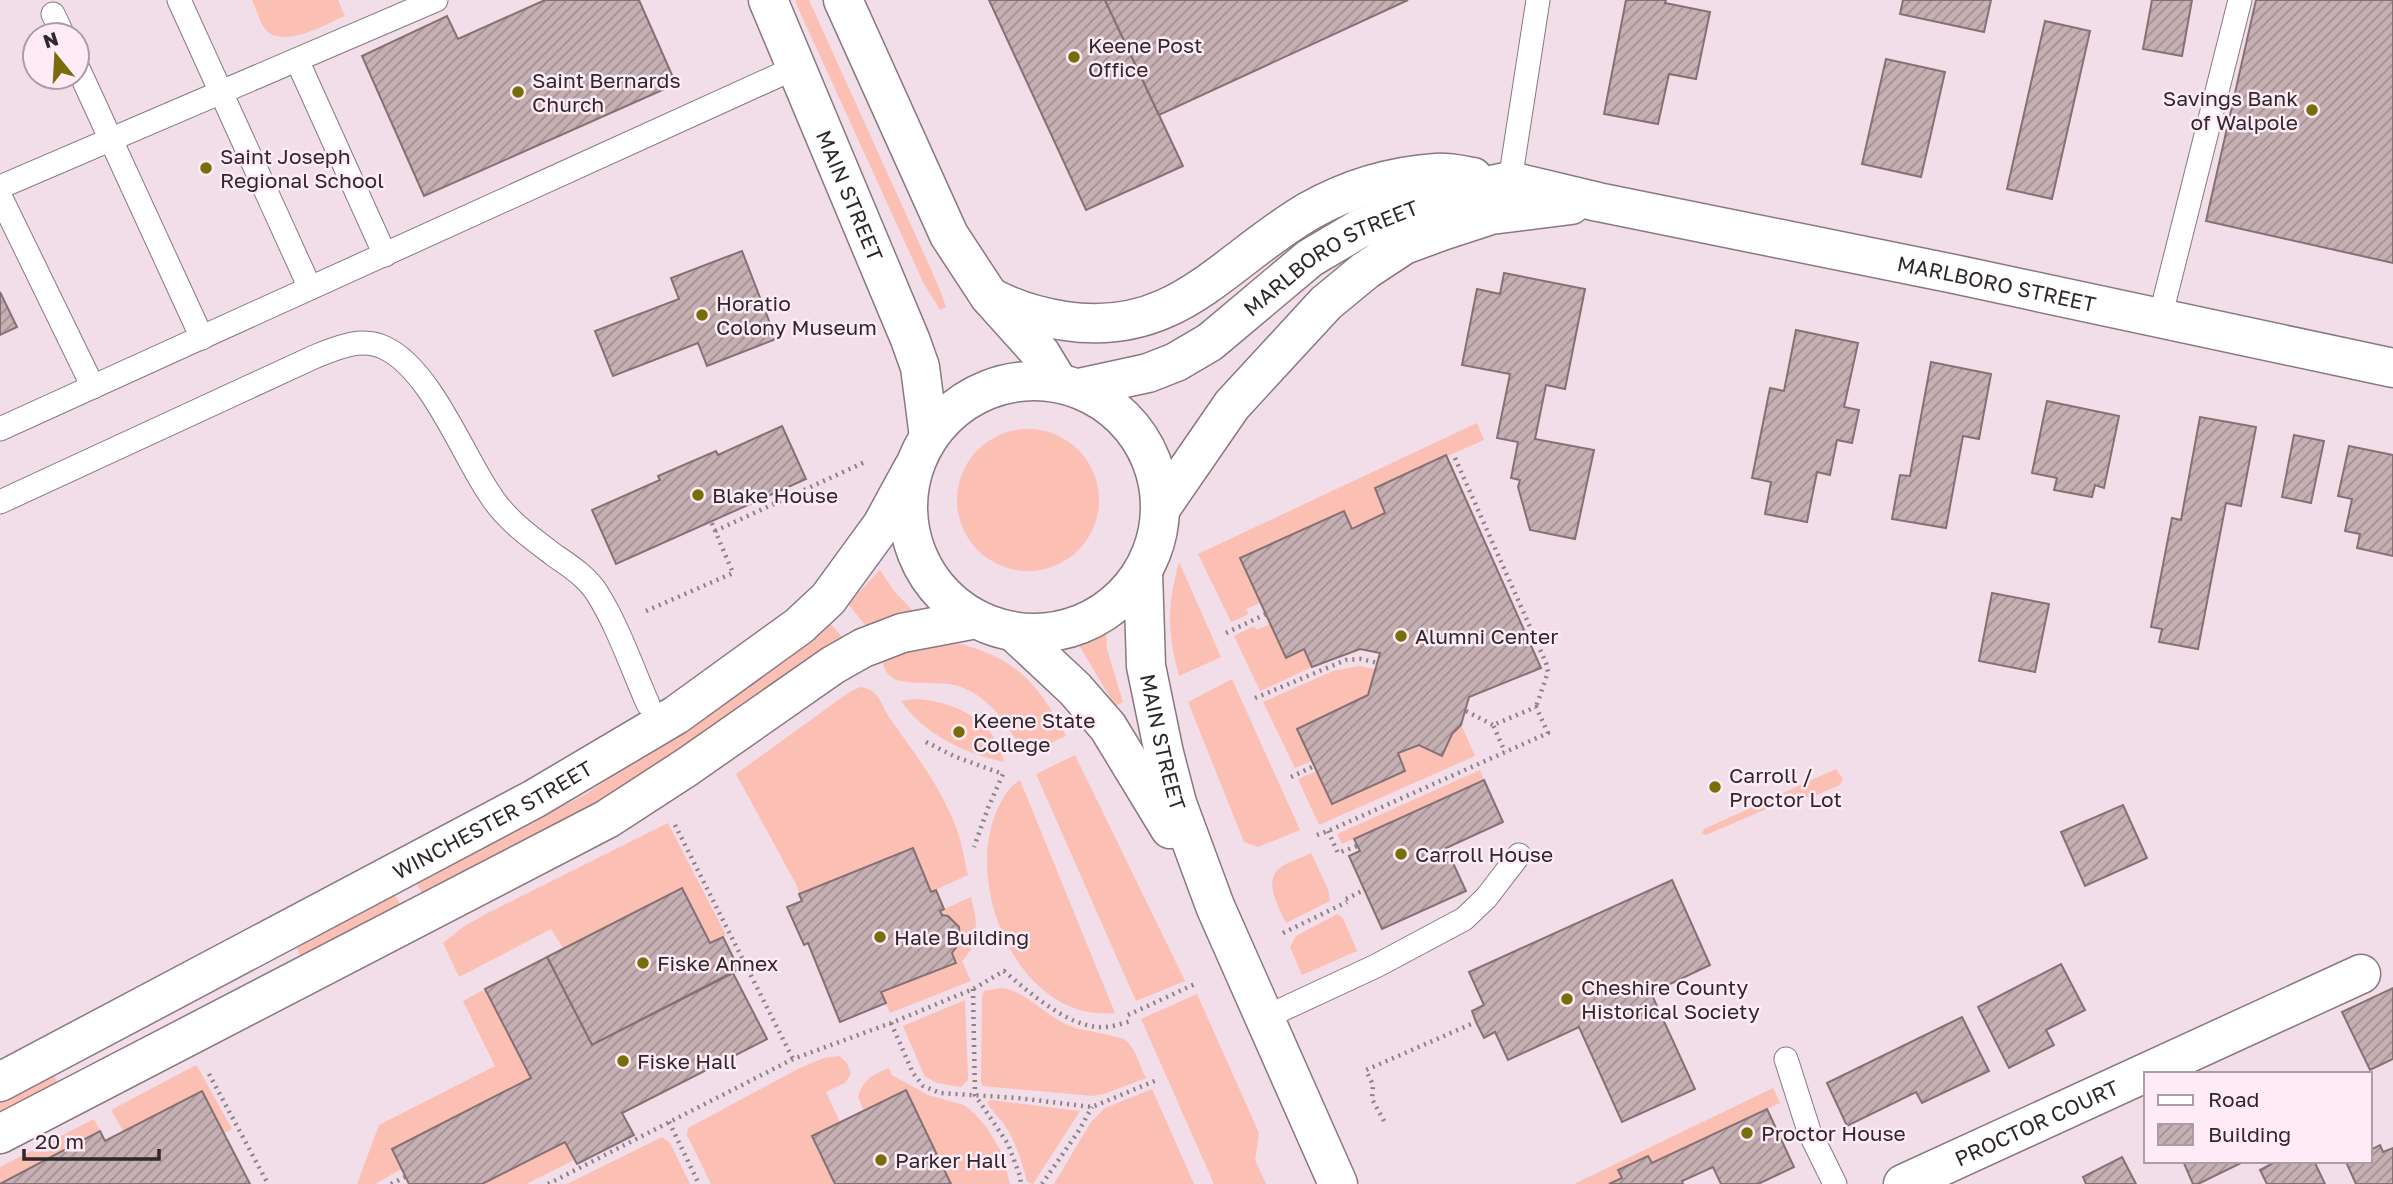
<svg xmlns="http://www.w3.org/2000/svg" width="2393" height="1184" font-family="'Golos Text',sans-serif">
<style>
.grass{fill:#fbbfb4}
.building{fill:url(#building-hatch);stroke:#857174;stroke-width:2}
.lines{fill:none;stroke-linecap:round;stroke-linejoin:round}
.service-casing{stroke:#897881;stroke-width:25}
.minor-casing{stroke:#897881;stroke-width:41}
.tertiary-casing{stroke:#897881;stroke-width:41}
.secondary-casing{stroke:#897881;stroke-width:41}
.path{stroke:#8e8087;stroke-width:4.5;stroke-dasharray:2 5;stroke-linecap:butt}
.service{stroke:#fff;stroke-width:23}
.minor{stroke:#fff;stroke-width:38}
.tertiary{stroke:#fff;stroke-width:38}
.secondary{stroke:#fff;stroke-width:38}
.poi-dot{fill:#796d0a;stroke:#ffebf6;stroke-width:2.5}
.labels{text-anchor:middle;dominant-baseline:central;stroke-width:5;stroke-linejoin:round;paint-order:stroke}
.poi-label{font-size:21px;fill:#2e272b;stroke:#ffebf6;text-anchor:start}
.street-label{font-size:21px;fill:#2e272b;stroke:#ffebf6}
</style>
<defs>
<pattern id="building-hatch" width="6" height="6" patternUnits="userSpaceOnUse" patternTransform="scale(1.75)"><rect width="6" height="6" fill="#c6b0b3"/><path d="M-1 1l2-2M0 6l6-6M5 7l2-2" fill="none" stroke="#a18f92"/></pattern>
</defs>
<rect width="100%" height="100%" fill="#f2dee8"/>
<g class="grass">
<path d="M252,0h86l7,16c-19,8 -61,33 -79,14 -6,-6 -10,-22 -14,-30z"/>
<polygon points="798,0 809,0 938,285 946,307 940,310 923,282 795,1"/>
<polygon points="1477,423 1484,440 1375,488 1385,513 1352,529 1344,511 1240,558 1260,603 1246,609 1249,614 1231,622 1198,554"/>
<circle cx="1028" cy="500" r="71"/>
<path d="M1179,562l42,95 -42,19c-12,-45 -12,-69 0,-114z"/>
<polygon points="880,570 894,591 913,611 891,616 866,626 848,604"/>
<polygon points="1106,623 1107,649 1123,702 1115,706 1079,645 1078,640 1082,638"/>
<polygon points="831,624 843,638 639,783 425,899 417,884 586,794 744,687"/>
<polygon points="1270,624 1286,657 1304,649 1312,667 1260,691 1234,636 1254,626 1257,630"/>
<path d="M952,642c62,14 85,39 114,94l-42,19c-14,-28 -33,-58 -66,-69 -17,-6 -57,1 -68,-10 -6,-5 -7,-13 -9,-20z"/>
<polygon points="1359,666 1376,669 1368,695 1298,729 1312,761 1295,768 1263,702 1333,671"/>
<polygon points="1232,679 1300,830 1258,847 1244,842 1188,702"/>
<path d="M860,687c20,2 21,19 31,33 25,35 49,66 65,107 6,15 8,32 12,48l-37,17 -18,-44 -114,46 -2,-8 -61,-112 112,-81z"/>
<path d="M913,699c30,0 67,14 83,42 3,6 6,14 8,21 -40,-9 -79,-27 -103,-61z"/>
<polygon points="1461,725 1475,756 1319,825 1298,779 1317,771 1332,804 1404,772 1398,753 1419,745 1442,756 1452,734"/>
<polygon points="1075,755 1185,981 1136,1001 1036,774"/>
<polygon points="1836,769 1843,779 1840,785 1812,797 1805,796 1803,793 1706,835 1702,834 1704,829"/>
<polygon points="1480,770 1484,780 1342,844 1337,834"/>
<path d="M1020,780l95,233c-93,10 -150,-121 -120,-198 6,-14 12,-27 25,-35z"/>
<polygon points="668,823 726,935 710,943 682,888 563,948 551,929 459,977 443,943 463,927 486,914"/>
<path d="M1311,853l17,36 2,12 -44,22c-7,-15 -24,-43 -5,-56 8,-6 21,-9 30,-14z"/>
<polygon points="394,893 404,911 304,963 295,945"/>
<path d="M971,897c6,24 10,45 -9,64l9,20 -81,32 -9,-21 75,-29 -4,-10 8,-11c0,-14 -3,-25 -18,-27l-2,-4z"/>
<polygon points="1337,914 1343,918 1357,951 1302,975 1290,947 1296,936"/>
<path d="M1002,988c22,2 44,28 66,37 13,6 50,10 57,15 11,8 15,27 21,38l-42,16 -12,2 -109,-10 -2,-4 1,-85 2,-6z"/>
<polygon points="485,989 531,1078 392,1149 402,1169 375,1184 357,1184 379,1125 495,1066 463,1001"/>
<polygon points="1197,994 1259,1133 1255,1160 1266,1184 1214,1184 1141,1019"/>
<polygon points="965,1000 968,1080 961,1087 937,1083 925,1077 903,1026"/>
<polygon points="839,1056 847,1063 851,1074 845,1083 826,1092 840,1122 812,1136 835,1184 711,1184 687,1135 688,1128 800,1068 824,1058"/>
<polygon points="194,1066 197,1066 232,1129 224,1133 202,1091 123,1131 111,1110"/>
<path d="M889,1068l3,7 36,20 36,10 11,9 12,14 15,25 8,31h-59l-45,-94 -42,21 -6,-14c6,-18 14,-22 31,-29z"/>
<polygon points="53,1073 60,1087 0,1118 0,1100"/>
<polygon points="1773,1088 1780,1103 1767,1109 1652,1163 1648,1156 1618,1170 1622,1178 1609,1184 1574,1184"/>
<polygon points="1152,1089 1194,1184 1054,1184 1091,1122 1105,1108"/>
<path d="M991,1100l89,11 -47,73 -6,-2c-5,-20 -11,-40 -23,-58 -5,-7 -13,-13 -17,-22z"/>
<polygon points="94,1119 100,1131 0,1183 0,1167"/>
<polygon points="662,1137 670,1143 690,1184 567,1184"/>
<polygon points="565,1142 574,1160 526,1184 482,1184"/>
</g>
<g class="building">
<polygon points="545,0 639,0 676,84 424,196 362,56 447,16 458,39"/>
<polygon points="989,0 1105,0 1183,166 1086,210"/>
<polygon points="1105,0 1408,0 1159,115"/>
<polygon points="1626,0 1666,0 1665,3 1710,12 1696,79 1669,74 1658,124 1604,114"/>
<polygon points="1903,0 1991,0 1984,32 1900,14"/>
<polygon points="2152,0 2192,0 2182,56 2143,49"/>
<polygon points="2256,0 2393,0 2393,263 2206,221"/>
<polygon points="2045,21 2090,31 2052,199 2007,189"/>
<polygon points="1886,59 1945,72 1921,177 1862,164"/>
<polygon points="742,251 776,339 707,366 698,343 613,376 595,331 679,299 671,278"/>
<polygon points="1504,273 1585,289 1565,389 1546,385 1535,439 1594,450 1575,539 1530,530 1518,487 1520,480 1511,478 1518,442 1497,438 1510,374 1462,365 1477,289 1500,294"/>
<polygon points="0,292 17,327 0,335"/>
<polygon points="1796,330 1858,343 1844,407 1859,410 1852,443 1837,440 1830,475 1817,472 1807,522 1765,514 1771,482 1752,478 1770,388 1784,391"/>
<polygon points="1931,362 1991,374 1979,439 1963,436 1946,528 1892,519 1900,475 1910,476"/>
<polygon points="2047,401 2119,416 2104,488 2095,485 2092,497 2054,490 2057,478 2032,473"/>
<polygon points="2200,417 2256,427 2241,506 2226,503 2198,649 2159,642 2162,629 2151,627 2172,518 2181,520"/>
<polygon points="782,426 806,479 616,564 592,510 660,480 658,476 716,451 718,455"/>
<polygon points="2294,435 2324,441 2311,503 2282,497"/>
<polygon points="2349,446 2393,455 2393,556 2357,548 2360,534 2345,531 2352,499 2338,496"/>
<polygon points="1446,455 1541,668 1469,697 1461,725 1452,734 1442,756 1419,745 1398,753 1405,771 1332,804 1297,729 1368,695 1380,653 1360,649 1312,667 1304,649 1286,658 1240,558 1344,511 1352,529 1385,513 1375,488"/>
<polygon points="1992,593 2049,604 2035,672 1979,661"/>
<polygon points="1484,780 1503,822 1446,848 1466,891 1382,929 1349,856 1360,851 1354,839"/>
<polygon points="2123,805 2147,858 2085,886 2061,832"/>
<polygon points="913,848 931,892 936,890 944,909 940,911 942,915 948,916 959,927 960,942 952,953 956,963 881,992 886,1003 840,1022 808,943 804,945 787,907 802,901 799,894"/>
<polygon points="1672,880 1710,965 1651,993 1695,1089 1622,1122 1579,1027 1508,1060 1495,1032 1484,1038 1476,1022 1472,1011 1484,1005 1469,972"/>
<polygon points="682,888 710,943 723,937 739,969 592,1045 547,957"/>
<polygon points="547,957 592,1045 733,973 767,1039 622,1113 634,1135 577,1164 565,1142 482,1184 409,1184 392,1149 531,1078 485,989"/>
<polygon points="2061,964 2085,1010 2046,1030 2054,1045 2009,1068 1978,1007"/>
<polygon points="2393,988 2393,1059 2370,1070 2342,1012"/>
<polygon points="1962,1017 1989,1071 1922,1103 1916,1092 1847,1126 1827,1083"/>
<polygon points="906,1090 951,1184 835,1184 812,1136"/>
<polygon points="202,1091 250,1184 0,1184 100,1131 105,1141"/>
<polygon points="1767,1109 1794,1167 1758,1184 1721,1184 1713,1167 1682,1181 1683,1184 1609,1184 1622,1178 1618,1170 1648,1156 1652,1163"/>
<polygon points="2380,1145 2383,1152 2393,1148 2393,1184 2356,1184 2346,1162 2370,1161 2370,1150"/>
<polygon points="2122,1157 2136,1184 2086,1184 2083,1177"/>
<polygon points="2183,1161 2245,1161 2198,1184 2193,1184"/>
<polygon points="2277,1161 2314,1161 2325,1184 2267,1184 2260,1170"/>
</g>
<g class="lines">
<g class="service-casing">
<g id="service">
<polyline points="179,0 310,288"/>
<polyline points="53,14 63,35"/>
<polyline points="297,60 385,255"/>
<polyline points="77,66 202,338"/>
<polyline points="1510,181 1538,0"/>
<polyline points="0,187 436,0"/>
<polyline points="0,196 93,387"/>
<polyline points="2160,318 2240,0"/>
<polyline points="0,429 797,67"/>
<path d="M0,502l314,-145c22,-9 48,-21 71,-9 45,21 77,105 104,145 16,26 41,44 65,62 16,11 33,22 43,38 20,31 36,77 51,111"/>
<polyline points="1264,1018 1376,966 1464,919 1486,898 1519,855"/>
<polyline points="1786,1059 1809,1131 1835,1184"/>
</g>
</g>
<g class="minor-casing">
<g id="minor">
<path id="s1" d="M1903,1184l458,-210"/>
</g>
</g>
<g class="tertiary-casing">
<g id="tertiary">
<path d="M989,296c23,13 50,21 76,25 112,17 158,-60 244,-110 39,-22 83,-35 127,-38 12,-1 25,2 37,4"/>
<path id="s2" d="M1079,388l69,-15 28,-11 34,-20 100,-84 49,-29 88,-35 63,-13 88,21 356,72 439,94"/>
<polyline points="1161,508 1232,405 1326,303 1366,270 1404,245 1442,231 1491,215 1571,205"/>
<path id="s3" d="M0,1082l534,-283 142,-84 123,-89 29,-27 54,-74 31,-57"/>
<polyline points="0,1134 607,819 687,767 833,665 863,648 902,633 976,619"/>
</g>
</g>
<g class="secondary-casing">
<g id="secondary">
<path id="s4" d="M768,0l142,339 10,28 9,70"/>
<polyline points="843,0 949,235 989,296 1041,354 1058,382"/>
<circle cx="1034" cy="507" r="126"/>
<path id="s5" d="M1143,572l3,94 18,87 13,50 38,103 123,278"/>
<polyline points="1014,632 1075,689 1108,727 1170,829"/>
</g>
</g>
<g class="path">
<polyline points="1455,458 1546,663 1548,672 1536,707"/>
<polyline points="715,531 867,461"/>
<polyline points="646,611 733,573 711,521"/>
<polyline points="1226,633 1266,614"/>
<polyline points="1255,698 1346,660 1361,659 1378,663"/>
<polyline points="1466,711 1493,725"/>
<polyline points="926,742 956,757 1003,774 988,808 974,847"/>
<polyline points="1291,777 1314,766"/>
<polyline points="675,825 793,1059"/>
<polyline points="1328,831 1338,853 1357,846"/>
<polyline points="1317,835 1328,831 1548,733 1536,707 1493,725 1505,752"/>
<polyline points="1346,899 1364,890"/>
<polyline points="1283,933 1347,902"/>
<polyline points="973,989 975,1095 1008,1144 1020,1176 1021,1184"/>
<polyline points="1128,1015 1195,984"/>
<polyline points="891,1023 913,1073 923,1086 940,1093 1018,1098 1092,1107 1157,1080"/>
<polyline points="209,1074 268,1184"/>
<polyline points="1384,1121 1372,1099 1373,1085 1366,1070 1476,1022"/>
<polyline points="669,1122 699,1184"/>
<polyline points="391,1184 405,1177"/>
<path d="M548,1184l245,-125 98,-36 82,-34 31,-18c25,21 60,53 94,56 11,1 23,-3 33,-6"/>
<polyline points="1042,1184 1078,1132 1092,1107"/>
</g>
<use href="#service" class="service"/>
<use href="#minor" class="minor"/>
<use href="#tertiary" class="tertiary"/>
<use href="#secondary" class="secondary"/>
</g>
<g class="poi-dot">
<circle cx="1074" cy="57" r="7"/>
<circle cx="518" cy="92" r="7"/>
<circle cx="2312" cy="110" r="7"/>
<circle cx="206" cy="168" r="7"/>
<circle cx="702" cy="315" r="7"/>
<circle cx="698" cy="495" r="7"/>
<circle cx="1401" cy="636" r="7"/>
<circle cx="959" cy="732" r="7"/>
<circle cx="1715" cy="787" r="7"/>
<circle cx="1401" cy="854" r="7"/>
<circle cx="880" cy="937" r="7"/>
<circle cx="643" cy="963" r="7"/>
<circle cx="1567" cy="999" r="7"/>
<circle cx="623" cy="1061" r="7"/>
<circle cx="1747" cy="1133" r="7"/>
<circle cx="881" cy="1160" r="7"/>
</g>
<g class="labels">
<g class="poi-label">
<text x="1088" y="45">Keene Post<tspan x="1088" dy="24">Office</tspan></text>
<text x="532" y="80">Saint Bernards<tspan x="532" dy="24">Church</tspan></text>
<text x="2298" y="98" text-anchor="end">Savings Bank<tspan x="2298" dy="24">of Walpole</tspan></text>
<text x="220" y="156">Saint Joseph<tspan x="220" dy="24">Regional School</tspan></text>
<text x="716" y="303">Horatio<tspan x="716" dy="24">Colony Museum</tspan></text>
<text x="712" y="495">Blake House</text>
<text x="1415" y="636">Alumni Center</text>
<text x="973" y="720">Keene State<tspan x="973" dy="24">College</tspan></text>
<text x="1729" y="775">Carroll /<tspan x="1729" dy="24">Proctor Lot</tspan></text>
<text x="1415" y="854">Carroll House</text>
<text x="894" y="937">Hale Building</text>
<text x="657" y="963">Fiske Annex</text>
<text x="1581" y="987">Cheshire County<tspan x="1581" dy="24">Historical Society</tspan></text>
<text x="637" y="1061">Fiske Hall</text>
<text x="1761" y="1133">Proctor House</text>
<text x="895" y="1160">Parker Hall</text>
</g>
<g class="street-label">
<text stroke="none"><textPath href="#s4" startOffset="212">MAIN STREET</textPath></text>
<text stroke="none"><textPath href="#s2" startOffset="289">MARLBORO STREET</textPath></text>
<text stroke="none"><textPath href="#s2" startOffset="984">MARLBORO STREET</textPath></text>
<text stroke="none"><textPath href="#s5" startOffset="172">MAIN STREET</textPath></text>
<text stroke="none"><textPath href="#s3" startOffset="558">WINCHESTER STREET</textPath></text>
<text stroke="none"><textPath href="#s1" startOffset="147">PROCTOR COURT</textPath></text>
</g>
</g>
<rect x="2144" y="1072" width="228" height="91" fill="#ffebf6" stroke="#ab9da5" stroke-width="2"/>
<rect x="2158" y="1095" width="35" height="10" fill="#ffffff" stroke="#ab9da5" stroke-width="2"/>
<text x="2208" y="1107" font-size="21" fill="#2e272b">Road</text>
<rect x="2158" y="1124" width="35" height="21" fill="url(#building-hatch)" stroke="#ab9da5" stroke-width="2"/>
<text x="2208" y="1142" font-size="21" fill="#2e272b">Building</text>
<g transform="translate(56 56) rotate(342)"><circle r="33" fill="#ffebf6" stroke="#ab9da5" stroke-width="2"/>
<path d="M0-5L12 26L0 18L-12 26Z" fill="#796d0a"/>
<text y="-10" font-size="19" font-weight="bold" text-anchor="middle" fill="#2e272b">N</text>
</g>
<path d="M24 1149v10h135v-10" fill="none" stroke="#2e272b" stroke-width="3.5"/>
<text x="35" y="1149" font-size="21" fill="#2e272b" stroke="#ffebf6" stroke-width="5" paint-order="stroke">20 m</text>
</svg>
